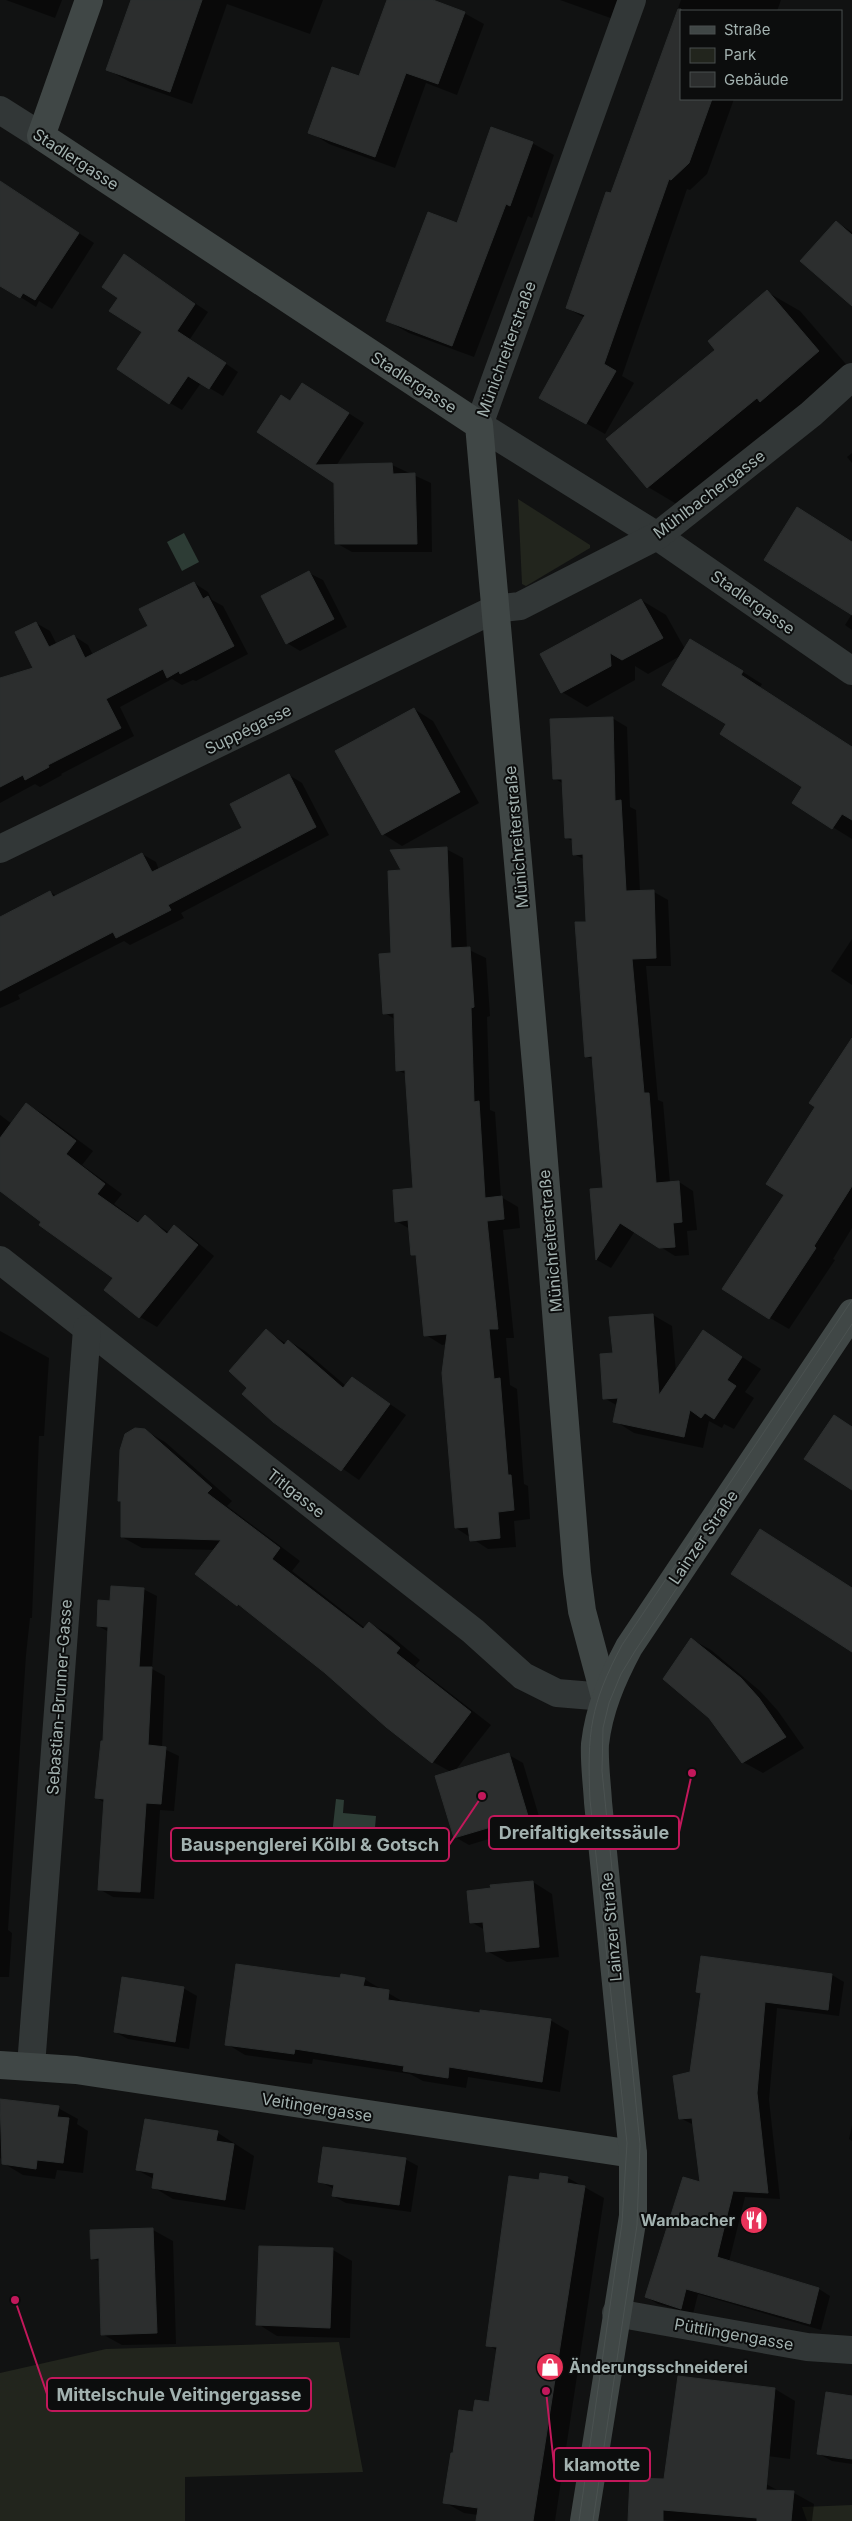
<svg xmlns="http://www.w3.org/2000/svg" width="852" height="2521" font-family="Inter,sans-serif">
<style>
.green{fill:#22251d}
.water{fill:#2d3c35}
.shadow{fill:#0007}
.building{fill:#2c2e2e;stroke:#2b2e2e}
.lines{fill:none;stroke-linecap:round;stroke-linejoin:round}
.street{stroke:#323737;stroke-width:28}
.secondary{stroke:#404746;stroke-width:28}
.tram{stroke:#4b5251;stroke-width:1}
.labels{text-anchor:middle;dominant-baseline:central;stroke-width:4;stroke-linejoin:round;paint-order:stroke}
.street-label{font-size:16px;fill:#a3b2b0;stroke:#0c0d0d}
.poi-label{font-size:16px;font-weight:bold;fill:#a3b2b0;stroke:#0c0d0d;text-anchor:end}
.leader{fill:none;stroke:#c2185b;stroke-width:2}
.callout-dot{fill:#c2185b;stroke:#0c0d0d;stroke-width:2}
.callout{fill:#0c0d0d;stroke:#c2185b;stroke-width:2}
.callout-label{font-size:18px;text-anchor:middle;font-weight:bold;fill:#a3b2b0}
</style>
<rect width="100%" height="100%" fill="#111212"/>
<g class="green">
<polygon points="518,499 590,545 590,548 526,586 522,584"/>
<polygon points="339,2342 363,2472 185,2477 185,2521 0,2521 0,2373 106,2349"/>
<polygon points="852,2505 852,2521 807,2521 802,2507"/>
</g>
<g class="water">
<polygon points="184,533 199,562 182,571 167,542"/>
<polygon points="336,1799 344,1800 343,1813 376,1816 374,1839 332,1835"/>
</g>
<g class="shadow">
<polygon points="6,0 62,0 55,18"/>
<polygon points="132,0 323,0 310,34 227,4 192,104 130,82 108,70"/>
<polygon points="388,0 429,0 464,13 484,24 457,95 426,83 395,168 329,144 310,132 359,78"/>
<polygon points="560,0 624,0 616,20"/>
<polygon points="681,0 781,0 777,11 681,11 681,99 734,99 707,174 690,190 687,189 622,376 634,383 605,434 540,397 585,318 567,308 611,195"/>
<polygon points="532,143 554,155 532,218 528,216 474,357 409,333 388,321"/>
<polygon points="0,181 94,243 52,309 39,301 36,307 0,284"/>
<polygon points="836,222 852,232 852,304"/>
<polygon points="125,256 208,312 190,339 238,372 223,396 201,383 182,410 170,403 143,332"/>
<polygon points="767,292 800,311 851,370 680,506 648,487 717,350"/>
<polygon points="303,384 364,423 336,466 392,465 431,483 432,552 352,552 336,543 335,482 259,432 291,402"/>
<polygon points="852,453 852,463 847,457"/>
<polygon points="309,573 323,580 347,627 300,651 287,643"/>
<polygon points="194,583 208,592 212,600 223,606 248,654 196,681 193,680 182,685 172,679 120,707 134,736 61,774 62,775 40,787 35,784 0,803 0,679 34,669 36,623 50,631 57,645 74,636 88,645 93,655 149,627"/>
<polygon points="641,600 666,615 685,649 711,652 762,684 760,687 852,747 852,839 794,803 804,787 728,724 682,655 648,674 635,666 635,680 587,707 562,692"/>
<polygon points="852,614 852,630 845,625"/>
<polygon points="414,709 433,721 479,803 402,846 383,834"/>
<polygon points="612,718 627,727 630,807 636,810 640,892 654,892 668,900 671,966 646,966 658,1100 663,1102 670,1183 679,1182 693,1191 697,1230 687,1231 689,1255 675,1256 635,1231 611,1268 597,1260 591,1190 604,1189 593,1060 586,1056 585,860 574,854 573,841 566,838 564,784 554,778"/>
<polygon points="289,775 302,783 329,835 181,913 184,918 130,945 124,941 18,995 20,999 0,1008 0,918 50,892 57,896 142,854 156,862 159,870 243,828"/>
<polygon points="446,849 463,858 467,949 486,958 490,1016 487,1017 490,1110 495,1112 501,1197 518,1207 520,1228 503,1230 514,1338 506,1338 510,1385 517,1389 524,1484 528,1486 530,1519 514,1521 516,1547 488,1549 456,1528 447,1344 442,1345 426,1335 418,1258 412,1254 410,1229 396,1221 414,1189 407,1075 398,1070 396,1020 385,1013 403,871"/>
<polygon points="852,939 852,985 831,971"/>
<polygon points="852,1053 852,1228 833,1259 835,1260 789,1329 770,1318 785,1194"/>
<polygon points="26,1104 43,1114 93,1151 82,1165 122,1194 114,1204 140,1223 145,1217 170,1233 174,1227 191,1237 214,1256 157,1327 140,1317 106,1290 115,1278 0,1189 0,1115 12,1124"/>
<polygon points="653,1315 672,1326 676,1373 703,1332 761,1369 745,1392 754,1398 734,1429 724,1424 722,1428 709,1421 703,1448 634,1433 615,1421 618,1406 604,1398 614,1354"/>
<polygon points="0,1331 49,1358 44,1436 39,1436 32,1618 30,1618 26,1655 8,1930 12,1933 9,1977 0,1977"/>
<polygon points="266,1331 287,1344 289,1341 305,1351 346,1386 352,1378 406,1415 359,1480 274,1421 249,1388"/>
<polygon points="144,1430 165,1442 232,1501 227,1506 300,1561 292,1571 365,1628 369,1623 390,1635 420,1660 415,1666 491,1725 454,1772 509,1755 523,1763 541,1823 469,1845 455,1837 451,1772 433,1762 326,1672 252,1613 238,1605 215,1550 142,1548 122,1537 123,1502 120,1500"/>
<polygon points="143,1589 157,1596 152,1669 165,1676 162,1748 179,1756 174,1811 160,1810 154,1899 113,1897 99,1889 105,1803 97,1798 104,1743 109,1632 98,1626 111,1602"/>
<polygon points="691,1639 711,1650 760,1691 778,1711 804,1748 763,1773 743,1762"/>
<polygon points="533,1882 552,1894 559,1957 507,1962 487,1951 485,1930 471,1922"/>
<polygon points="702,1958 832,1975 844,1982 839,2016 777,2008 769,2100 780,2199 745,2197 729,2262 819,2289 830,2296 821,2330 698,2294 693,2314 658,2304 646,2297 702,2183 694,2125 680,2118 691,2073 702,1994 698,1992"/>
<polygon points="341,1979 364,1979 407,2004 481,2015 550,2020 569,2031 560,2092 468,2077 466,2088 423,2081 410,2074 313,2059 312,2064 245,2055 227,2044"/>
<polygon points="183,1988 197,1996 189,2049 128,2039 115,2032"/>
<polygon points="0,2100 58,2108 78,2119 77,2124 88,2131 83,2173 57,2170 55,2179 23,2175 3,2163 4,2160 0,2158"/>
<polygon points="852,2125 852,2141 849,2139"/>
<polygon points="218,2133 254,2156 245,2210 173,2199 153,2187 154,2179 137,2170"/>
<polygon points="405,2159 418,2166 411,2212 346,2203 333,2196 334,2189 319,2181"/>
<polygon points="568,2178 604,2198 555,2521 477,2521 478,2515 464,2513 444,2502 454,2454 474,2414 490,2404 498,2351 488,2345 540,2182"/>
<polygon points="153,2230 173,2241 176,2344 122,2345 102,2334 100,2262 93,2258 92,2232"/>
<polygon points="333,2250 352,2261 350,2338 277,2336 258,2324"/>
<polygon points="679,2377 775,2389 795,2401 790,2459 761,2455 766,2484 781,2492 794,2493 814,2504 812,2521 679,2521 650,2519 665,2480"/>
<polygon points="852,2397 852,2464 832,2461 819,2454"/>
</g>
<g class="building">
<polygon points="131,0 202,0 170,92 106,70"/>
<polygon points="387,0 433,0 465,12 438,84 406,73 375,157 308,133 332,67 359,76"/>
<polygon points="678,9 681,9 681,99 712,99 689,163 671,180 669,179 604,364 616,371 586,424 539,398 585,315 566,308 606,192 611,193"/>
<polygon points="491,127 533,142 510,206 506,204 452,346 386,321 428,212 457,223"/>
<polygon points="0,181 79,233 35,300 23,293 20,298 0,286"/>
<polygon points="836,221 852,235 852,306 800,261"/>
<polygon points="124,254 195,304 177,331 226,363 209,389 188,376 169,404 117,369 142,332 109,311 118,298 102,287"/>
<polygon points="767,290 819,351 760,402 757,398 647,488 606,439 715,350 708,341"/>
<polygon points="302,383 349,413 315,465 392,463 393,474 415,473 417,544 335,544 334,483 257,432 281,395 290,401"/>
<polygon points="797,507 852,542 852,615 764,560"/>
<polygon points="309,571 334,619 286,644 261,596"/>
<polygon points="194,582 203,599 208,596 234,646 180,674 179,671 167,678 163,669 106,699 121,728 48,765 49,767 25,780 23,775 0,787 0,678 33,668 15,632 36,622 49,647 74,635 85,658 148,626 139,609"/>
<polygon points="641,599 663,638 622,660 610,653 611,666 561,693 540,654"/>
<polygon points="690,639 743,671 741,675 852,747 852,820 842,814 832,829 792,803 802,787 720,734 726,724 662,685"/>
<polygon points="414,708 460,792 382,835 335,751"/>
<polygon points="613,717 615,801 621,800 626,891 654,890 656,958 632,959 644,1093 649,1093 656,1183 679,1181 682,1222 673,1223 675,1247 659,1248 620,1223 596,1260 590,1189 603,1188 592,1056 585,1057 575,922 586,922 583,854 573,855 572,838 565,838 562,779 553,779 550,719"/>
<polygon points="289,774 316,827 168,905 171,910 116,938 113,932 0,991 0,917 50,891 53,897 142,853 152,872 242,828 230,804"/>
<polygon points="447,847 451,948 470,947 474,1007 471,1008 474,1102 479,1101 485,1198 502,1196 504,1219 487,1221 498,1329 489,1329 494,1379 500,1378 508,1475 511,1475 514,1510 498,1512 500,1538 470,1541 468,1527 455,1528 442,1373 447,1334 424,1336 416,1255 411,1255 408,1220 395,1222 393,1190 413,1188 405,1070 396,1071 394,1013 383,1014 379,954 391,953 388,871 401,870 390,850"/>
<polygon points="852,1038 852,1186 814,1246 816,1248 769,1319 722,1289 784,1195 766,1184 815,1107 809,1103"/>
<polygon points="26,1103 76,1141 66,1154 105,1184 97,1194 138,1223 145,1215 167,1234 174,1225 198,1245 139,1318 104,1290 113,1278 39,1225 41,1222 0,1191 0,1138"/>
<polygon points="653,1314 659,1395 703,1330 742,1357 727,1380 736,1386 714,1419 705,1413 701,1418 690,1410 684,1437 613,1422 618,1398 603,1399 600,1354 613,1353 609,1317"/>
<polygon points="266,1329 284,1345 288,1340 343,1388 352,1377 390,1404 341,1471 273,1422 242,1394 247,1388 229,1371"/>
<polygon points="834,1415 852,1427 852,1490 804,1459"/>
<polygon points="135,1428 145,1429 212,1488 207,1493 280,1548 272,1559 363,1629 369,1622 400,1648 396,1653 471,1712 432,1763 386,1727 325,1673 238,1604 237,1606 195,1574 221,1540 121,1537 121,1501 118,1501 120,1450 125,1434"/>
<polygon points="760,1529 852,1588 852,1652 731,1574"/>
<polygon points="111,1586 144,1588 139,1667 152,1667 148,1745 166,1747 161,1804 146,1803 140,1892 98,1890 104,1799 95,1798 101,1741 103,1741 108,1627 97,1626 98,1600 110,1601"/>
<polygon points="691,1638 741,1678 759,1698 786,1737 742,1763 709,1718 663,1679"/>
<polygon points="509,1753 528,1816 454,1838 435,1776"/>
<polygon points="533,1881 539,1947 486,1952 483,1922 470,1923 467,1891 491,1888 490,1885"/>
<polygon points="701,1956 832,1974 828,2010 765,2002 757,2093 768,2193 733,2191 717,2257 819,2288 810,2324 686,2289 681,2309 645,2297 683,2177 700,2182 692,2118 679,2119 673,2076 690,2072 701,1993 696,1992"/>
<polygon points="236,1964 322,1976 340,1978 341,1974 365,1978 363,1986 389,1990 388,2000 480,2013 480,2010 551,2019 542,2082 449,2067 448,2078 403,2071 404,2066 295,2049 294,2054 225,2045"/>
<polygon points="122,1977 184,1987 175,2042 114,2032"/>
<polygon points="0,2099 59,2106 57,2117 69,2118 63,2163 37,2160 36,2169 2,2164"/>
<polygon points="145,2119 218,2131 216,2141 234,2144 225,2200 152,2188 154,2173 136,2170"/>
<polygon points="323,2147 406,2158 399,2205 332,2196 334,2185 318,2182"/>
<polygon points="540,2173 568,2177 567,2183 585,2186 533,2521 476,2521 478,2508 443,2503 451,2453 453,2453 459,2410 473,2412 475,2400 489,2402 497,2347 486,2346 509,2176 539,2180"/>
<polygon points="153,2228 157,2333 101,2335 99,2258 91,2259 90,2230"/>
<polygon points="259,2246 333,2248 330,2328 256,2325"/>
<polygon points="678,2376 775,2388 766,2490 794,2491 791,2521 757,2521 757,2518 663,2510 663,2521 628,2521 630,2478 664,2479"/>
<polygon points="826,2392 852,2396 852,2459 817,2454"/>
</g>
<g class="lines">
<g class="street">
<polyline points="632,0 479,425 657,536 852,671"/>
<polyline points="0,110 41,136"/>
<polyline points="0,849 495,609 520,606 657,536 811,414 852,377"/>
<polyline points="0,1260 473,1631 523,1676 557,1693 605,1697"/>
<polyline points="31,2066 87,1329"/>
<polyline points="616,2313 807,2347 852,2350"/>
</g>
<g class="secondary">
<polyline points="89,0 41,136 479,425 538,1087 577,1573 582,1611 605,1697"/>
<polyline points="0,2065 76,2070 633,2154"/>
<path d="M584,2521l49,-305v-62l-35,-352c-1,-19 -4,-39 -3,-58 4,-35 17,-65 34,-97l223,-334"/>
</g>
<g class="tram">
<path d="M579,2521l43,-298 5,-80 -37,-343c-3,-67 0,-95 32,-155l230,-345"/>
<polyline points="593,2521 637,2225 640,2144 602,1771 603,1728 609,1703 621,1674 635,1651 852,1324"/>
</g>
</g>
<defs>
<g id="restaurant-disc" transform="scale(1.4375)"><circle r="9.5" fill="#e8335a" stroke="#0c0d0d"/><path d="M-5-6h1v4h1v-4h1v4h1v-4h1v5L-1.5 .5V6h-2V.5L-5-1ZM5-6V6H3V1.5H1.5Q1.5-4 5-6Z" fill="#fff"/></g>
<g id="shop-disc" transform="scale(1.4375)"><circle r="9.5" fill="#e8335a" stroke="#0c0d0d"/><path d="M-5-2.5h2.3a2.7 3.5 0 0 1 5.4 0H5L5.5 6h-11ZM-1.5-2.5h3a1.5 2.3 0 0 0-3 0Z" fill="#fff"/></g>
</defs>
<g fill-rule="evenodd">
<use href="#restaurant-disc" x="754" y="2220"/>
<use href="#shop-disc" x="550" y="2367"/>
</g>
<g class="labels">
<g class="street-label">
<text transform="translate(76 159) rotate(33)">Stadlergasse</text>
<text transform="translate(506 349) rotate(-70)">Münichreiterstraße</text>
<text transform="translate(414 382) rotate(33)">Stadlergasse</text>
<text transform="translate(709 494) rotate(-37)">Mühlbachergasse</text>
<text transform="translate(753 602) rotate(35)">Stadlergasse</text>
<text transform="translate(248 729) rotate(-26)">Suppégasse</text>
<text transform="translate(516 837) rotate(-95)">Münichreiterstraße</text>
<text transform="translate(550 1241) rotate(-95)">Münichreiterstraße</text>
<text transform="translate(296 1493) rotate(38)">Titlgasse</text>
<text transform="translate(703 1537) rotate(-56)">Lainzer Straße</text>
<text transform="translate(59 1697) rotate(-86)">Sebastian-Brunner-Gasse</text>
<text transform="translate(611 1927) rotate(-95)">Lainzer Straße</text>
<text transform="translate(317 2107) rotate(9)">Veitingergasse</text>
<text transform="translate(734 2334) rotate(10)">Püttlingengasse</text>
</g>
<g class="poi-label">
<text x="735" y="2220">Wambacher</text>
<text x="569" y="2367" text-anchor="start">Änderungsschneiderei</text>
</g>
</g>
<path class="leader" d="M692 1773L679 1832M482 1796L449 1845M15 2300L47 2394M546 2391L554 2465"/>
<g class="callout-dot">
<circle cx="692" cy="1773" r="5"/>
<circle cx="482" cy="1796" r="5"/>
<circle cx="15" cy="2300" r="5"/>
<circle cx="546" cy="2391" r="5"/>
</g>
<g class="callout">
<rect x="489" y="1816" width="190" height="33" rx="5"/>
<rect x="171" y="1828" width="278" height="33" rx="5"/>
<rect x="47" y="2378" width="264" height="33" rx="5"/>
<rect x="554" y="2448" width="96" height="33" rx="5"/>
</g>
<g class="callout-label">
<text x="584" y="1839">Dreifaltigkeitssäule</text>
<text x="310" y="1851">Bauspenglerei Kölbl &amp; Gotsch</text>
<text x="179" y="2401">Mittelschule Veitingergasse</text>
<text x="602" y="2471">klamotte</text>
</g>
<rect x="680" y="10" width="162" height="90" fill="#0c0d0d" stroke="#484f4e"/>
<rect x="690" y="26" width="25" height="8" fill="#404746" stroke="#484f4e"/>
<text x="724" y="35" font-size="15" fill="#a3b2b0">Straße</text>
<rect x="690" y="48" width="25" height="15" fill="#22251d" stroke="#484f4e"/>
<text x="724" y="60" font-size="15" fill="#a3b2b0">Park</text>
<rect x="690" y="72" width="25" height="15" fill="#2c2e2e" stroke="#484f4e"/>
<text x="724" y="85" font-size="15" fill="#a3b2b0">Gebäude</text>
</svg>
